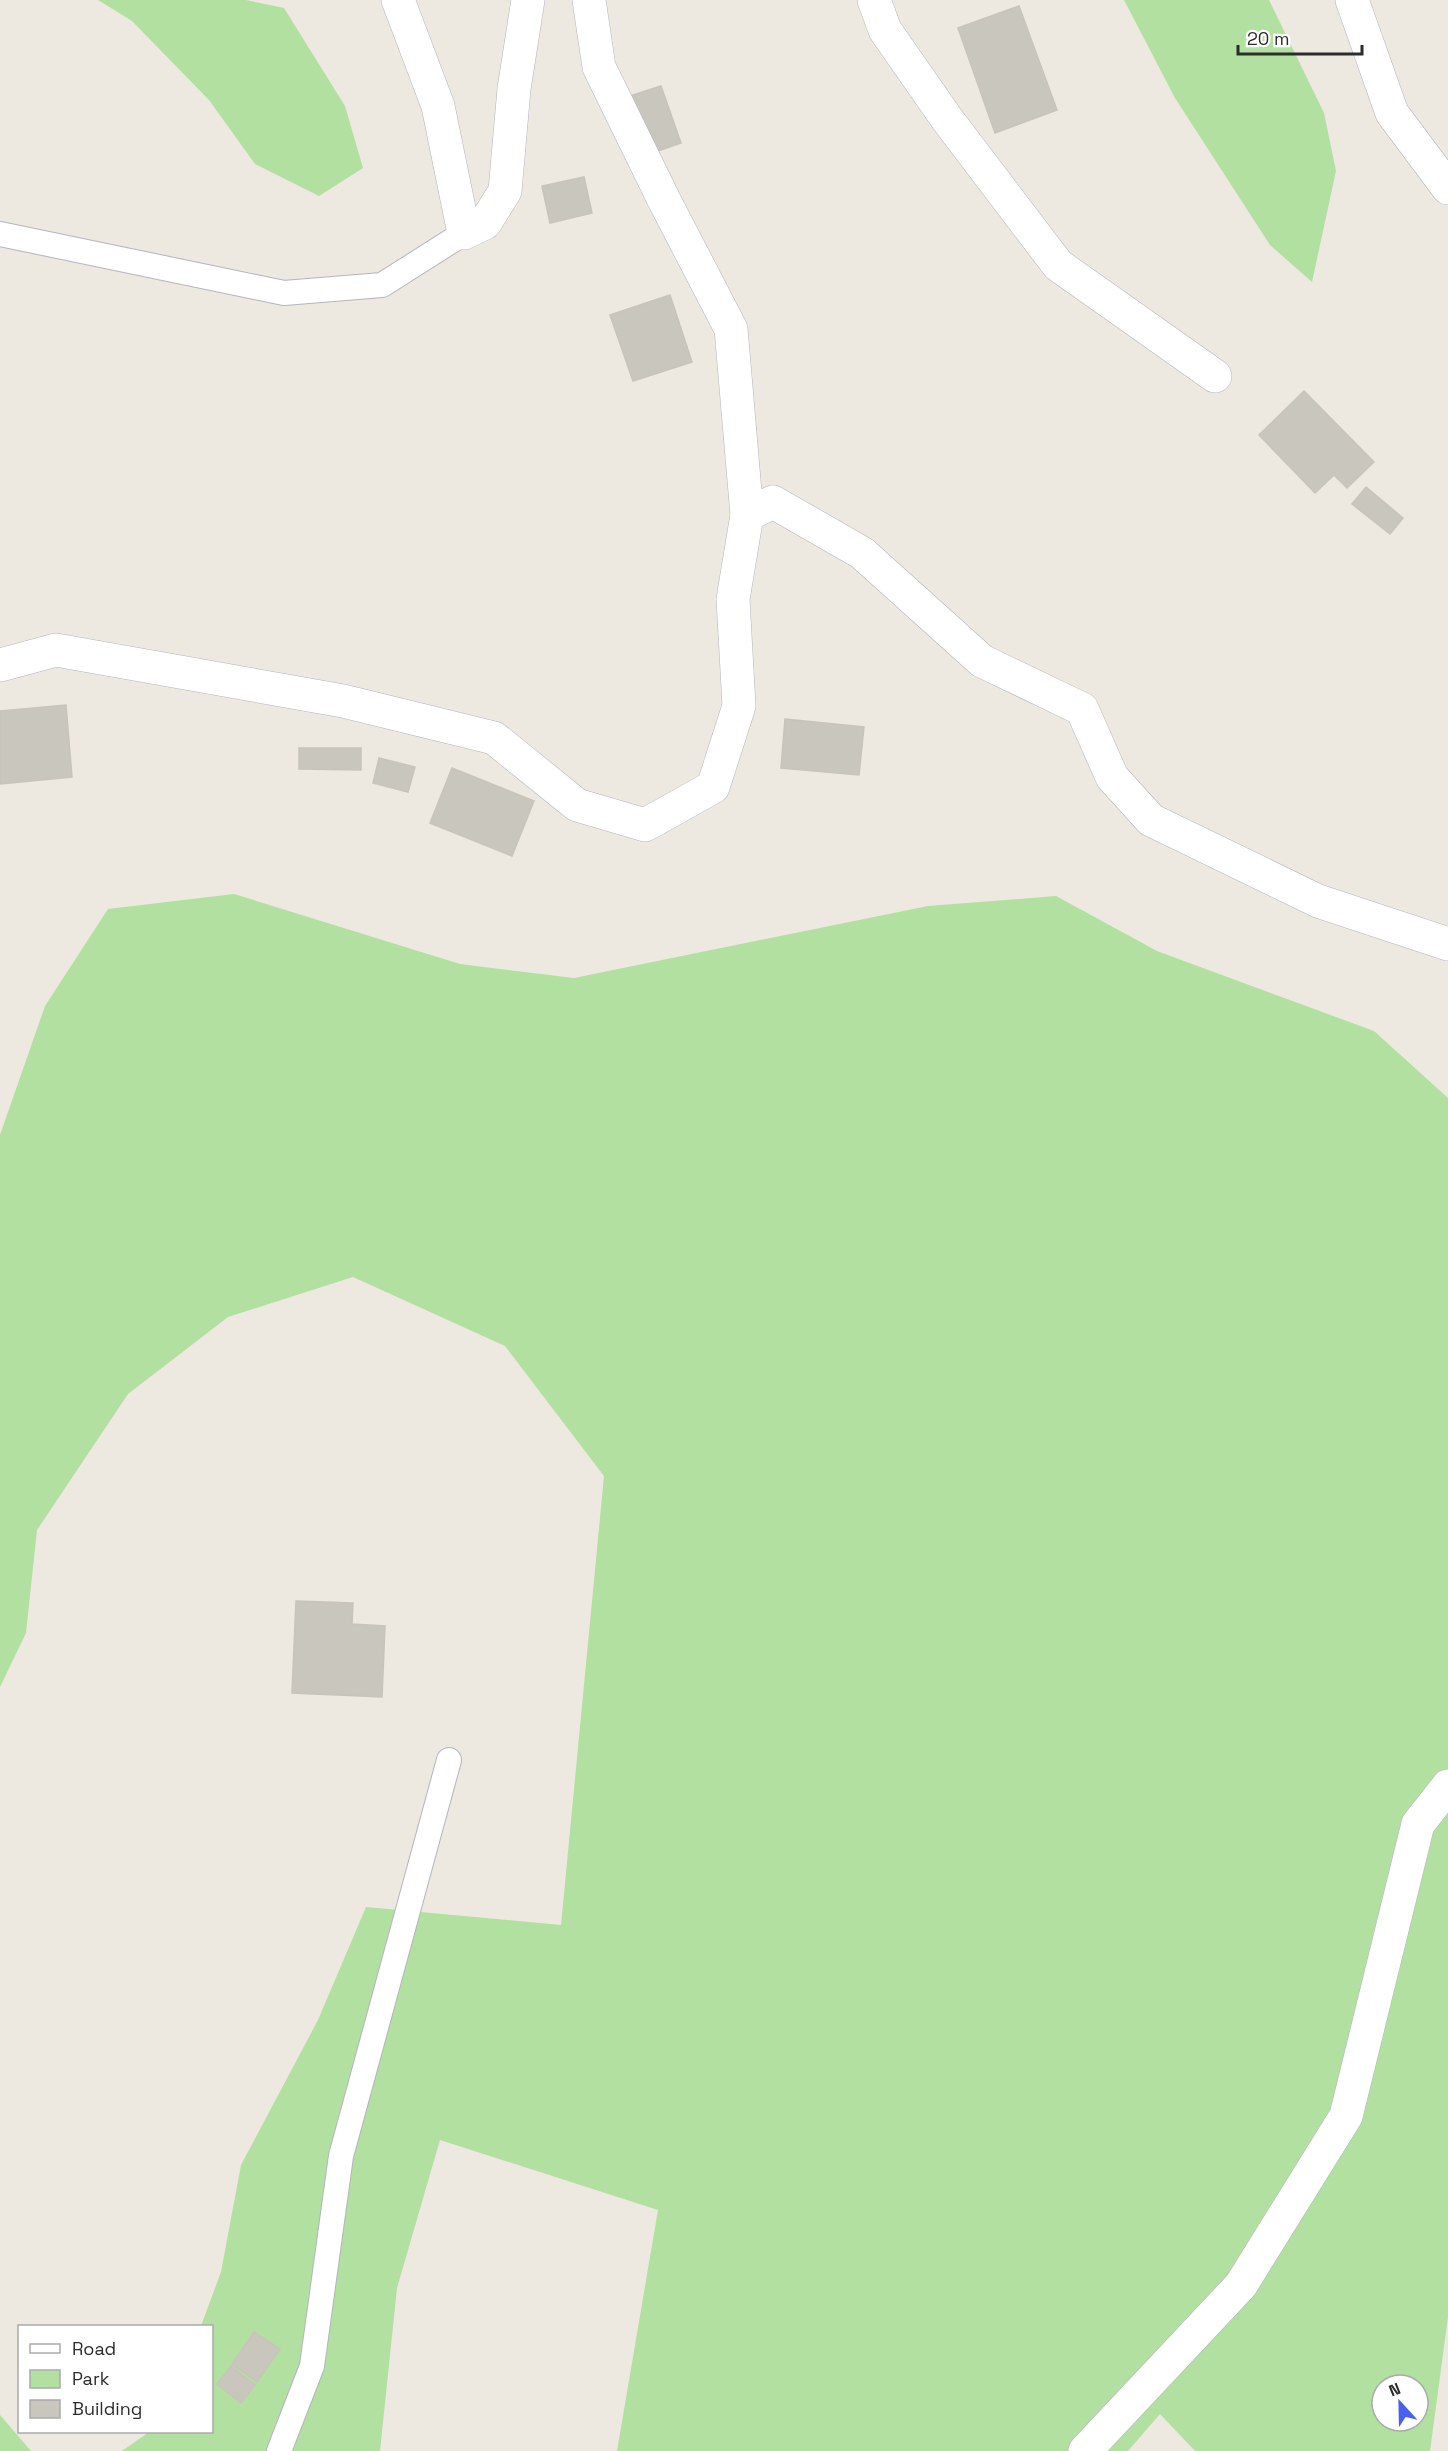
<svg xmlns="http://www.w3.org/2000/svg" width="1448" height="2451" font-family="'Space Grotesk',sans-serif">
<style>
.green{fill:#b2e0a0;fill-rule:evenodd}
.building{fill:#c9c6be;stroke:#c9c4b9;stroke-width:1.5}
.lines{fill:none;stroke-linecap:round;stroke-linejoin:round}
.lane-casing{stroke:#b3b5bf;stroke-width:26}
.street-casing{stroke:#b3b5bf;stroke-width:34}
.lane{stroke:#fff;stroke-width:24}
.street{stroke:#fff;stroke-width:33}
</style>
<rect width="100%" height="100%" fill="#ede8e0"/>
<g class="green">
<polygon points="98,0 246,0 284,8 345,106 363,168 319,196 255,164 209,100 132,21"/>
<polygon points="1124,0 1269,0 1324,113 1336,171 1312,282 1270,245 1175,98"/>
<path d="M234,894l226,70 114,14 354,-72 128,-10 101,55 217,80 74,67v1219l-18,134h-235l-35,-37 -32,37h-511l41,-241 -218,-70 -43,148 -17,163h-258l27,-19h63v-106h-11l20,-54 20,-107 77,-145 48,-113 195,18 43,-449 -99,-130 -152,-69 -125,40 -100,77 -91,136 -11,103 -26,54v-552l45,-129 63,-97zM1382,2385h36v36h-36z"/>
<polygon points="0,2415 31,2451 0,2451"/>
</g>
<g class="building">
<polygon points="1019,6 1057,110 995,133 958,28"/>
<polygon points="661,86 681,143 652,153 630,96"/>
<polygon points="584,177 592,213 550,223 542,186"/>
<polygon points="670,295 692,362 633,381 610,315"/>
<polygon points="1304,391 1374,462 1347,488 1334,475 1315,493 1259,435"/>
<polygon points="1366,487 1403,518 1390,534 1352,504"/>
<polygon points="66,705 72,777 0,784 0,711"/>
<polygon points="785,719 864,727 859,775 781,768"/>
<polygon points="299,748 361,748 361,770 299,769"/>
<polygon points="379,758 415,767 408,792 373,783"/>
<polygon points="452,768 534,801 512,856 430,823"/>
<polygon points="296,1601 353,1603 352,1624 385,1626 382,1697 292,1693"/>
<polygon points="254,2332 280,2349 257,2382 232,2364"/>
<polygon points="231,2366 255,2385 241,2403 217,2384"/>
</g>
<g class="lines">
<g class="lane-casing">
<g id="lane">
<polyline points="0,234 284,293 382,285 464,233"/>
<polyline points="279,2451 312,2366 341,2156 449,1760"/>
</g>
</g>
<g class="street-casing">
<g id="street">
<polyline points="398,0 438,106 464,233 485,223 505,191 514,89 528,0"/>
<polyline points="589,0 599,67 664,200 731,329 747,515"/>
<polyline points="874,0 885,30 947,119 1058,265 1215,376"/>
<polyline points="1352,0 1392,113 1448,188"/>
<polyline points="0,665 56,650 343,701 494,738 577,805 645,825 713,787 739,706 733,599 747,515 773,502 862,553 982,661 1082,709 1112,777 1151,820 1318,901 1448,944"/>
<polyline points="1085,2451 1241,2285 1346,2116 1418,1824 1448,1786"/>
</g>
</g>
<use href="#lane" class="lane"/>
<use href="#street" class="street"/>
</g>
<rect x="18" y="2325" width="195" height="108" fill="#ffffff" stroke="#ababab" stroke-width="1.5"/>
<rect x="30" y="2344" width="30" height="9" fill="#ffffff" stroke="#ababab" stroke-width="1.5"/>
<text x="72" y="2355" font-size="18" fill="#2c2c2c">Road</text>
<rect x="30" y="2370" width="30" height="18" fill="#b2e0a0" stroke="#ababab" stroke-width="1.5"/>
<text x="72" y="2385" font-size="18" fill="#2c2c2c">Park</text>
<rect x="30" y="2400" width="30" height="18" fill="#c9c6be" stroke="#ababab" stroke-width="1.5"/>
<text x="72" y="2415" font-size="18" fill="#2c2c2c">Building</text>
<g transform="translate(1400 2403) rotate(338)"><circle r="28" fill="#ffffff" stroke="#ababab" stroke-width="1.5"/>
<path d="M0-4.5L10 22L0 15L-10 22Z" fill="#4a60ef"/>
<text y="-9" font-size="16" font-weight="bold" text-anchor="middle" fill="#2c2c2c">N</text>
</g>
<path d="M1238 45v9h124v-9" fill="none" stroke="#2c2c2c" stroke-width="3"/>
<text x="1247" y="45" font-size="18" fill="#2c2c2c" stroke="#ffffff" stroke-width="4.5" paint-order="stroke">20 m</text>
</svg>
